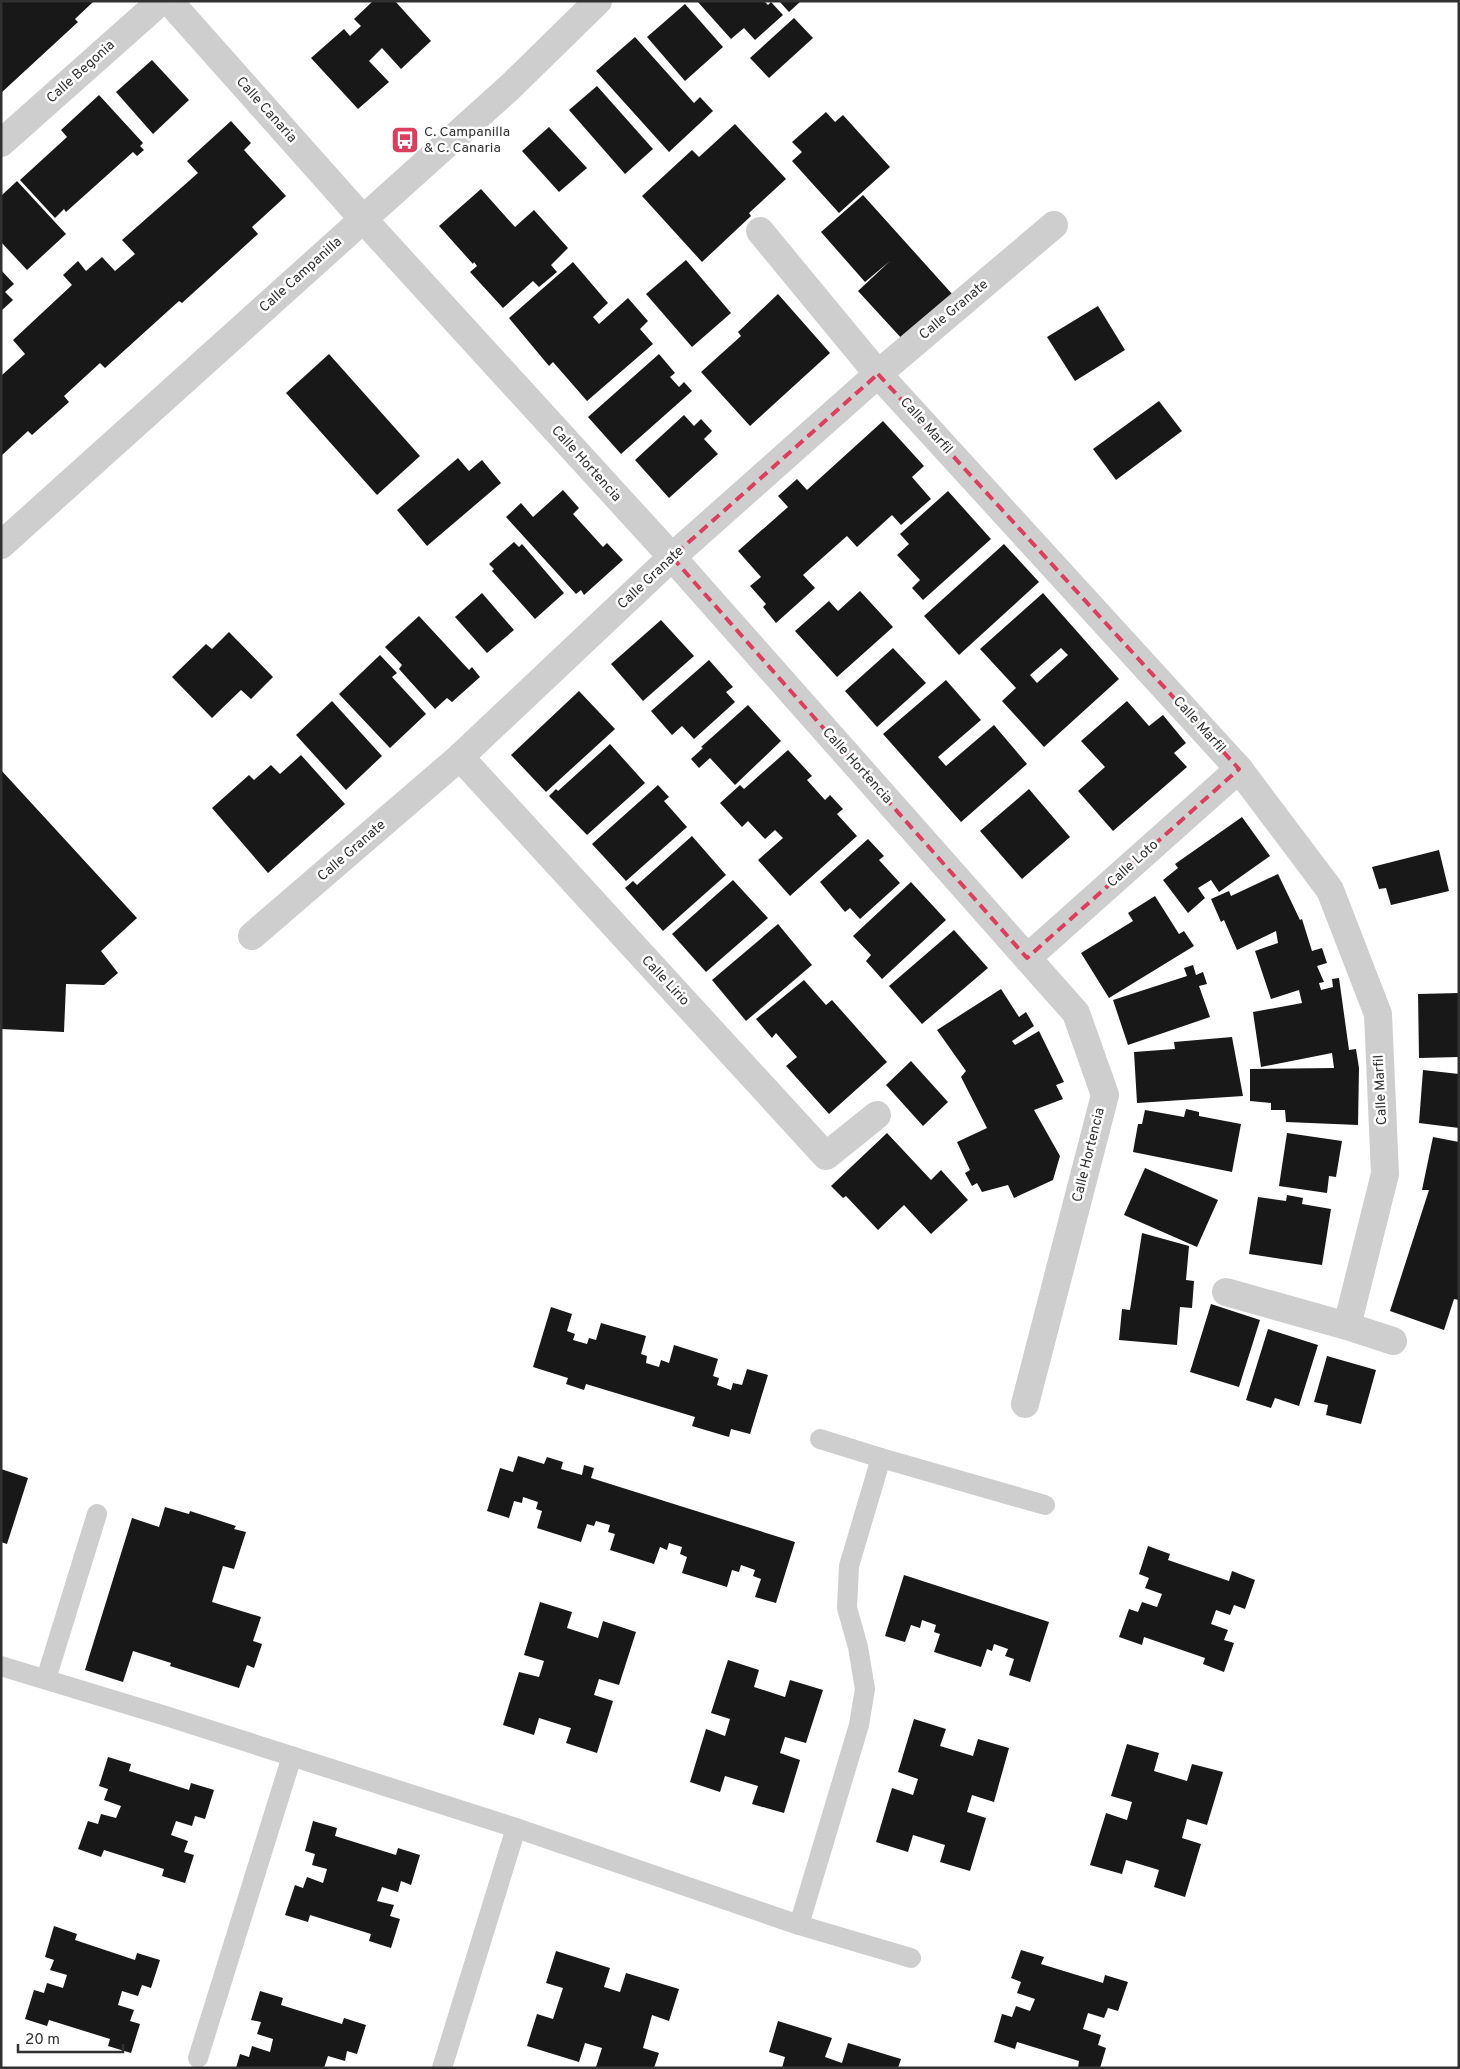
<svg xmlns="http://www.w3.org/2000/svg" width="1460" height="2069" font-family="Overpass,sans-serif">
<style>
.building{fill:#181818;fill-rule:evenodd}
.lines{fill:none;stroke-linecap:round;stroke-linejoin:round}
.lane{stroke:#cecece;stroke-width:20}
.street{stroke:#cecece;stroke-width:28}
.marked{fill:none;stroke:#db3f5e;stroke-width:4;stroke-dasharray:10 6;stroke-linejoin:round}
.labels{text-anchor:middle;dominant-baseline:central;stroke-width:5;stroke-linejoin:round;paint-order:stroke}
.street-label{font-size:14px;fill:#313131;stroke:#fff}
.poi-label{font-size:14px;fill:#313131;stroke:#fff;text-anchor:start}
</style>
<rect width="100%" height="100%" fill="#fff"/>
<g class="building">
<polygon points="2,1 94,1 75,19 78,22 1,93"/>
<polygon points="373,1 395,1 431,41 401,69 382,48 369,61 389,82 358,109 311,58 344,29 350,36 361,26 354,19"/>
<polygon points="697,1 764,1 768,5 771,2 783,15 755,40 744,28 731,39"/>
<polygon points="779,1 801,1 789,12"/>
<polygon points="685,4 723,47 685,81 647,37"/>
<polygon points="794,18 813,38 769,78 750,58"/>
<polygon points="635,37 694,103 700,97 713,111 669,152 596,71"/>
<polygon points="152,60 189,100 153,134 116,92"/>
<polygon points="597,86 653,149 625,174 569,110"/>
<polygon points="99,95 143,143 140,146 144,150 137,156 133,152 66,212 64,209 55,218 20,180 67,137 61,130"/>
<polygon points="826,112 835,122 843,115 890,167 839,213 792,161 802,152 792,142"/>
<polygon points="231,121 251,143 244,150 286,196 252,227 258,234 182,303 179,301 105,368 100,363 64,396 69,402 32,435 28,431 1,456 1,376 25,354 13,340 72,285 63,275 78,261 86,271 102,257 115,271 135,254 122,240 198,173 187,161"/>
<polygon points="735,124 786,179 749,213 751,216 702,262 642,196 692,150 699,157"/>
<polygon points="549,127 587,168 559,192 522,151"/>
<polygon points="17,181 66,234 27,270 1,242 1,196"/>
<polygon points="481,189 515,227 534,210 568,248 551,265 557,272 539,287 533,281 503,308 470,272 477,266 474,262 473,264 439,226"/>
<polygon points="863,195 953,295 903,340 858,291 890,261 865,282 821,232"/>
<polygon points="686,260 731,313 692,347 646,294"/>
<polygon points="573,262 608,303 593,317 599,324 628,298 648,321 640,329 653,344 587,401 553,362 549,366 509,318"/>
<polygon points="1,270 14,284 5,292 13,300 1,311"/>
<polygon points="778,294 830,353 750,426 701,372 741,336 738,332"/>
<polygon points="1098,306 1125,350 1075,381 1047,337"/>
<polygon points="329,354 420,456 377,495 286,393"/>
<polygon points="659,354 675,373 670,377 679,387 684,382 692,391 621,454 588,417"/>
<polygon points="1159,401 1182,431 1116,480 1093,449"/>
<polygon points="684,415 694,426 701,419 712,431 704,439 718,454 669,498 635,460"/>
<polygon points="883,421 924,466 912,477 931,499 901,525 892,515 857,547 847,536 803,575 815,588 776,623 763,607 766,604 750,586 761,577 738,551 788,507 778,496 797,479 807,490"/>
<polygon points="458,458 469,471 482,460 501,483 427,546 397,510"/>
<polygon points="563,490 579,508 573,514 603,547 607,543 623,560 584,595 581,590 576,594 506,517 521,503 533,517"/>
<polygon points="948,491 991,539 923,600 912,588 920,580 897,555 909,544 900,534"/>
<polygon points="514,542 519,547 522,544 564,593 535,619 492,571 494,569 489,564"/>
<polygon points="1004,544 1039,582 959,655 924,616"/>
<polygon points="860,591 893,627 837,677 795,631 829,601 838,611"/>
<polygon points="482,593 514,630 487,653 455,617"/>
<path d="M1043,593l76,86 -75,68 -42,-46 14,-13 -36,-39zM1061,648l7,7 -31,28 -7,-8z"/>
<polygon points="419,616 469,670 472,667 480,677 452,702 447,698 435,709 399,669 402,665 385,647"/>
<polygon points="661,620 694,656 643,701 611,664"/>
<polygon points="229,632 273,677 251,699 241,690 212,718 172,677 206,644 212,649"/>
<polygon points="893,648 926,683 877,727 845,691"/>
<polygon points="380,655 397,673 392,677 426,714 390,748 339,694"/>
<polygon points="709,660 733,687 726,692 735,702 694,739 682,726 672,735 651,711"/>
<polygon points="946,680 981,720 938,757 946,766 994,725 1027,764 961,822 883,734"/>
<polygon points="579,691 615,729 546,792 511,755"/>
<polygon points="332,701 382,756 346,790 296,735"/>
<polygon points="1127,701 1149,726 1163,715 1186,743 1174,753 1187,767 1113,831 1078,791 1105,767 1081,741"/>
<polygon points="748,705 781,741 735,785 710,758 699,768 691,759 703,748 701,747"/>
<polygon points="610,744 645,783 587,835 549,796 556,789 558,791"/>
<polygon points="788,750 812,776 807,780 825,800 830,795 843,809 837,814 857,836 790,896 758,860 783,838 775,830 765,839 748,821 742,827 720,803 740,785 744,789"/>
<polygon points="301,755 345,804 268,873 212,808 249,775 254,780 271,765 280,774"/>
<polygon points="1,770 137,918 101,951 118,973 104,985 66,984 64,1032 1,1029"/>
<polygon points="658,785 669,797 664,801 687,827 626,881 592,844"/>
<polygon points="1029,789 1070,837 1022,879 980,831"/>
<polygon points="1242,817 1270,856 1219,892 1211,880 1198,888 1205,898 1188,913 1163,880 1178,868 1175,864"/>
<polygon points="692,836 726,875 663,931 625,888 633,881 637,885"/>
<polygon points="868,839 884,856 879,860 900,883 860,919 850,908 845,912 820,882"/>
<polygon points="1439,850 1449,891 1391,905 1386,888 1379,889 1372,867"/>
<polygon points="1278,874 1300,920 1302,919 1312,951 1322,948 1327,963 1317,966 1324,982 1319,983 1321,990 1333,987 1332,979 1339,978 1349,1050 1356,1049 1359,1068 1358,1125 1286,1122 1285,1110 1271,1110 1271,1103 1250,1101 1250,1069 1334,1068 1332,1053 1261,1067 1253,1012 1302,1003 1299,990 1271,999 1255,951 1278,943 1276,931 1237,950 1224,920 1221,922 1211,899 1229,891 1231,896"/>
<polygon points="733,880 768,918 706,972 672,934"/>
<polygon points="911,882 946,920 882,979 866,961 871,955 853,936"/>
<polygon points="1155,896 1179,934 1184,931 1194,946 1109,998 1081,953 1133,921 1128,913"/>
<polygon points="778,924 812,965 746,1021 712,980"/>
<polygon points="954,930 988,968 922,1024 889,986"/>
<polygon points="1193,965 1196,975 1203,972 1207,984 1199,986 1210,1017 1128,1045 1113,1000 1187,976 1184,968"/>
<polygon points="804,980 826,1005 832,1000 887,1062 829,1114 786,1066 797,1057 776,1033 772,1038 756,1019"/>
<polygon points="1001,989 1019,1017 1026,1012 1034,1026 1012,1041 1015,1045 1039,1031 1064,1082 1056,1085 1063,1099 1034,1110 1060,1156 1053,1180 1014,1198 1008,1185 982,1192 977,1183 972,1186 965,1173 970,1170 957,1142 987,1128 961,1077 966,1071 937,1030"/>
<polygon points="1459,993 1459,1057 1419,1058 1418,994"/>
<polygon points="1232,1037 1243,1096 1137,1103 1134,1052 1175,1049 1174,1042"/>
<polygon points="911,1061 948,1102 923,1126 886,1085"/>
<polygon points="1423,1070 1459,1074 1459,1128 1419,1123"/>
<polygon points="1186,1109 1199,1112 1199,1116 1241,1124 1232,1172 1133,1152 1138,1124 1142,1124 1145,1110 1184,1117"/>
<polygon points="887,1133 931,1180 941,1170 968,1200 931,1234 904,1205 878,1230 846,1196 843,1198 831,1186"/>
<polygon points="1287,1133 1342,1141 1336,1177 1329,1176 1327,1193 1279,1186"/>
<polygon points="1433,1137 1459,1142 1459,1300 1454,1299 1444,1330 1390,1311 1429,1190 1422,1190"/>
<polygon points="1145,1168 1218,1200 1197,1247 1124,1215"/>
<polygon points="1287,1195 1303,1198 1302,1204 1331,1209 1322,1265 1249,1254 1258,1197 1286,1201"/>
<polygon points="1142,1233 1189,1246 1186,1280 1194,1281 1192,1308 1180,1307 1177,1345 1119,1340 1122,1309 1130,1310"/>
<polygon points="1211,1304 1260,1320 1239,1387 1190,1372"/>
<polygon points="551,1307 572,1314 567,1331 575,1334 573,1340 587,1344 589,1338 596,1340 601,1323 646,1336 641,1354 647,1356 646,1363 659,1367 661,1360 669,1363 674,1345 718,1359 713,1376 719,1378 717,1385 731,1390 733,1383 742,1385 747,1369 768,1375 750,1434 731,1429 729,1437 692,1426 695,1417 586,1384 584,1390 566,1384 568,1378 533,1367"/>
<polygon points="1268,1329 1318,1345 1299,1406 1275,1398 1271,1408 1246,1400"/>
<polygon points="1327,1356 1376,1370 1361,1424 1326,1415 1328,1405 1314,1402"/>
<polygon points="518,1456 544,1464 547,1457 563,1462 561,1469 582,1475 584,1465 594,1468 591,1478 795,1542 776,1603 755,1597 761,1579 753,1576 755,1570 741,1565 739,1572 732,1570 727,1587 682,1573 687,1557 680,1554 682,1547 669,1543 667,1550 660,1547 654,1564 610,1550 615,1534 608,1532 610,1525 596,1521 594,1526 587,1524 581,1542 537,1528 542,1511 536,1509 538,1502 523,1497 522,1503 514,1501 509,1518 487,1511 500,1468 513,1472"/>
<polygon points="1,1469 28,1478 7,1544 1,1542"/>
<polygon points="165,1507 189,1514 190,1511 236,1526 234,1529 246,1532 234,1569 223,1566 212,1602 261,1617 253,1641 262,1644 254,1668 247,1665 239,1688 170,1666 171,1663 133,1651 123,1682 85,1670 132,1518 159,1527"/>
<polygon points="1148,1546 1170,1554 1168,1560 1229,1581 1232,1571 1255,1580 1245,1609 1234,1605 1230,1615 1216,1610 1211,1624 1228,1630 1224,1640 1234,1643 1224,1672 1203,1664 1205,1658 1144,1637 1142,1645 1119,1637 1129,1609 1138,1612 1142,1602 1157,1607 1162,1594 1145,1588 1149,1578 1139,1574"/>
<polygon points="904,1575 1049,1622 1030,1682 1009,1675 1014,1659 1005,1656 1008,1649 994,1644 992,1651 987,1649 981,1667 934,1652 940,1634 934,1632 936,1625 922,1620 920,1628 911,1625 905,1642 885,1636"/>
<polygon points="540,1602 572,1612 567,1628 598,1638 603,1621 636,1632 619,1685 599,1679 594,1695 613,1701 597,1753 566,1743 571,1728 539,1718 534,1735 503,1725 519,1672 539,1677 544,1661 524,1655"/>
<polygon points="728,1660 759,1670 754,1687 785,1697 790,1680 823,1690 806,1743 785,1737 780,1753 800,1760 784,1813 752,1804 758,1786 725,1776 720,1792 690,1782 706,1729 725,1736 730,1719 711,1713"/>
<polygon points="914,1719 946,1729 940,1746 973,1756 978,1739 1009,1748 994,1802 972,1795 967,1812 986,1818 970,1871 940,1862 945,1845 913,1835 908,1852 876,1842 892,1788 913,1795 918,1779 898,1772"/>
<polygon points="1127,1744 1159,1753 1154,1771 1187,1781 1192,1764 1223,1772 1207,1825 1187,1819 1182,1838 1201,1844 1185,1897 1154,1887 1159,1870 1126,1860 1122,1874 1090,1865 1106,1813 1127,1820 1132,1802 1111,1796"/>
<polygon points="108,1757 131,1764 129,1771 189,1790 191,1783 214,1790 205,1819 195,1816 192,1826 176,1821 171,1835 188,1841 184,1852 194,1855 185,1883 162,1876 164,1869 104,1850 101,1857 78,1849 88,1821 98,1824 101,1814 116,1818 121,1806 104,1800 108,1789 99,1786"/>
<polygon points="313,1821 337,1828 335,1836 396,1855 398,1848 420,1855 411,1885 401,1881 398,1892 382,1887 377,1901 394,1905 390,1916 400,1919 391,1948 369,1941 371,1934 310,1915 308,1922 285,1915 295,1885 303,1888 307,1877 323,1883 327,1869 312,1865 315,1854 305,1851"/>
<polygon points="54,1926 77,1934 75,1940 135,1960 137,1953 160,1960 151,1988 142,1985 138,1996 122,1991 118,2005 134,2010 130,2021 140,2024 131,2053 108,2046 110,2039 49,2020 47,2026 25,2019 34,1990 44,1993 47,1983 63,1988 67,1975 50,1970 54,1960 45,1957"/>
<polygon points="1021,1950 1044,1957 1041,1964 1103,1983 1105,1975 1128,1982 1118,2011 1108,2008 1104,2018 1088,2013 1083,2029 1101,2035 1098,2045 1106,2048 1100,2068 1078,2068 1079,2061 1017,2042 1015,2049 994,2042 1002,2014 1012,2017 1016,2006 1030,2011 1035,1999 1017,1993 1021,1982 1011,1978"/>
<polygon points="556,1951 610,1968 604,1987 620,1992 626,1973 679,1989 669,2021 652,2015 643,2048 659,2053 654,2068 596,2067 602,2048 585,2043 579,2062 527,2046 537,2014 553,2019 563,1988 546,1983"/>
<polygon points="260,1991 283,1998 281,2005 342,2024 344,2018 366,2025 357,2054 347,2051 345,2061 328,2056 324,2068 236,2068 240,2054 249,2057 252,2046 270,2052 273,2039 257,2034 261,2022 251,2020"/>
<polygon points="778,2021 832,2038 825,2057 842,2063 848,2043 901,2059 898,2068 782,2068 785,2057 769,2052"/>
</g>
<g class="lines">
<g class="lane">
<polyline points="820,1439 881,1458"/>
<polyline points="1,1666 169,1717 516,1828 799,1925 911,1958"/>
<polyline points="46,1679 97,1514"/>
<polyline points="799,1925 859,1725 865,1689 858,1647 847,1608 849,1566 881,1458 1045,1505"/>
<polyline points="198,2058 292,1756"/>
<polyline points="442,2068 516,1828"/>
</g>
<g class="street">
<polyline points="169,1 363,219 672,557 1076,1013 1105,1095 1025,1404"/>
<polyline points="1,143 161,1"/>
<polyline points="760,231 878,374 1239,769 1330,890 1378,1014 1385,1174 1347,1326"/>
<polyline points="1,545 509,88 598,1"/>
<polyline points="460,757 826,1156 877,1115"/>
<polyline points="252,936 460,757 672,557 878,374 1054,225"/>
<polyline points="1027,958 1239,769"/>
<polyline points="1226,1292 1347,1326 1393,1341"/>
</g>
</g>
<path class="marked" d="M878,374l361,395 -212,189 -355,-401z"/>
<defs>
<g id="bus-square" transform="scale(1.4375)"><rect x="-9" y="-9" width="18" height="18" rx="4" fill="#db3f5e" stroke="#fff"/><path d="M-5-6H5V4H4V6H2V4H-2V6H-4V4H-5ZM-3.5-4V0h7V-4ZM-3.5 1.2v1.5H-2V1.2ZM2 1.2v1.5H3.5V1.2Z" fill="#fff"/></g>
</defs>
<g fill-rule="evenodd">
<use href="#bus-square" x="405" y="140"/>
</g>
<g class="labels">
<g class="street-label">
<text transform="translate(81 72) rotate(-42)">Calle Begonia</text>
<text transform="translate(266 110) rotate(48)">Calle Canaria</text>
<text transform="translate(301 275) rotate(-42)">Calle Campanilla</text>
<text transform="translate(954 310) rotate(-40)">Calle Granate</text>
<text transform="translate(926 426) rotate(48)">Calle Marfil</text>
<text transform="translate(586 464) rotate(48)">Calle Hortencia</text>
<text transform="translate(651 578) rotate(-43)">Calle Granate</text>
<text transform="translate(1199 725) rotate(48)">Calle Marfil</text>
<text transform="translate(857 766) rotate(48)">Calle Hortencia</text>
<text transform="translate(352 851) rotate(-41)">Calle Granate</text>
<text transform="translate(1133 864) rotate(-42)">Calle Loto</text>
<text transform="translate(665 981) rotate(47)">Calle Lirio</text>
<text transform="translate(1381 1090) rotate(-93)">Calle Marfil</text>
<text transform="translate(1089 1155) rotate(-76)">Calle Hortencia</text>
</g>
<g class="poi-label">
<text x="424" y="132">C. Campanilla<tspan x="424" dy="16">&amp; C. Canaria</tspan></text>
</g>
</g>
<rect width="1460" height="2069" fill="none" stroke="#313131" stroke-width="5"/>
<path d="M18 2044v8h105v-8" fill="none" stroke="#313131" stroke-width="2.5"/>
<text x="25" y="2044" font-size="15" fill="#313131" stroke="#ffffff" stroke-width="4" paint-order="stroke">20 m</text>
</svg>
